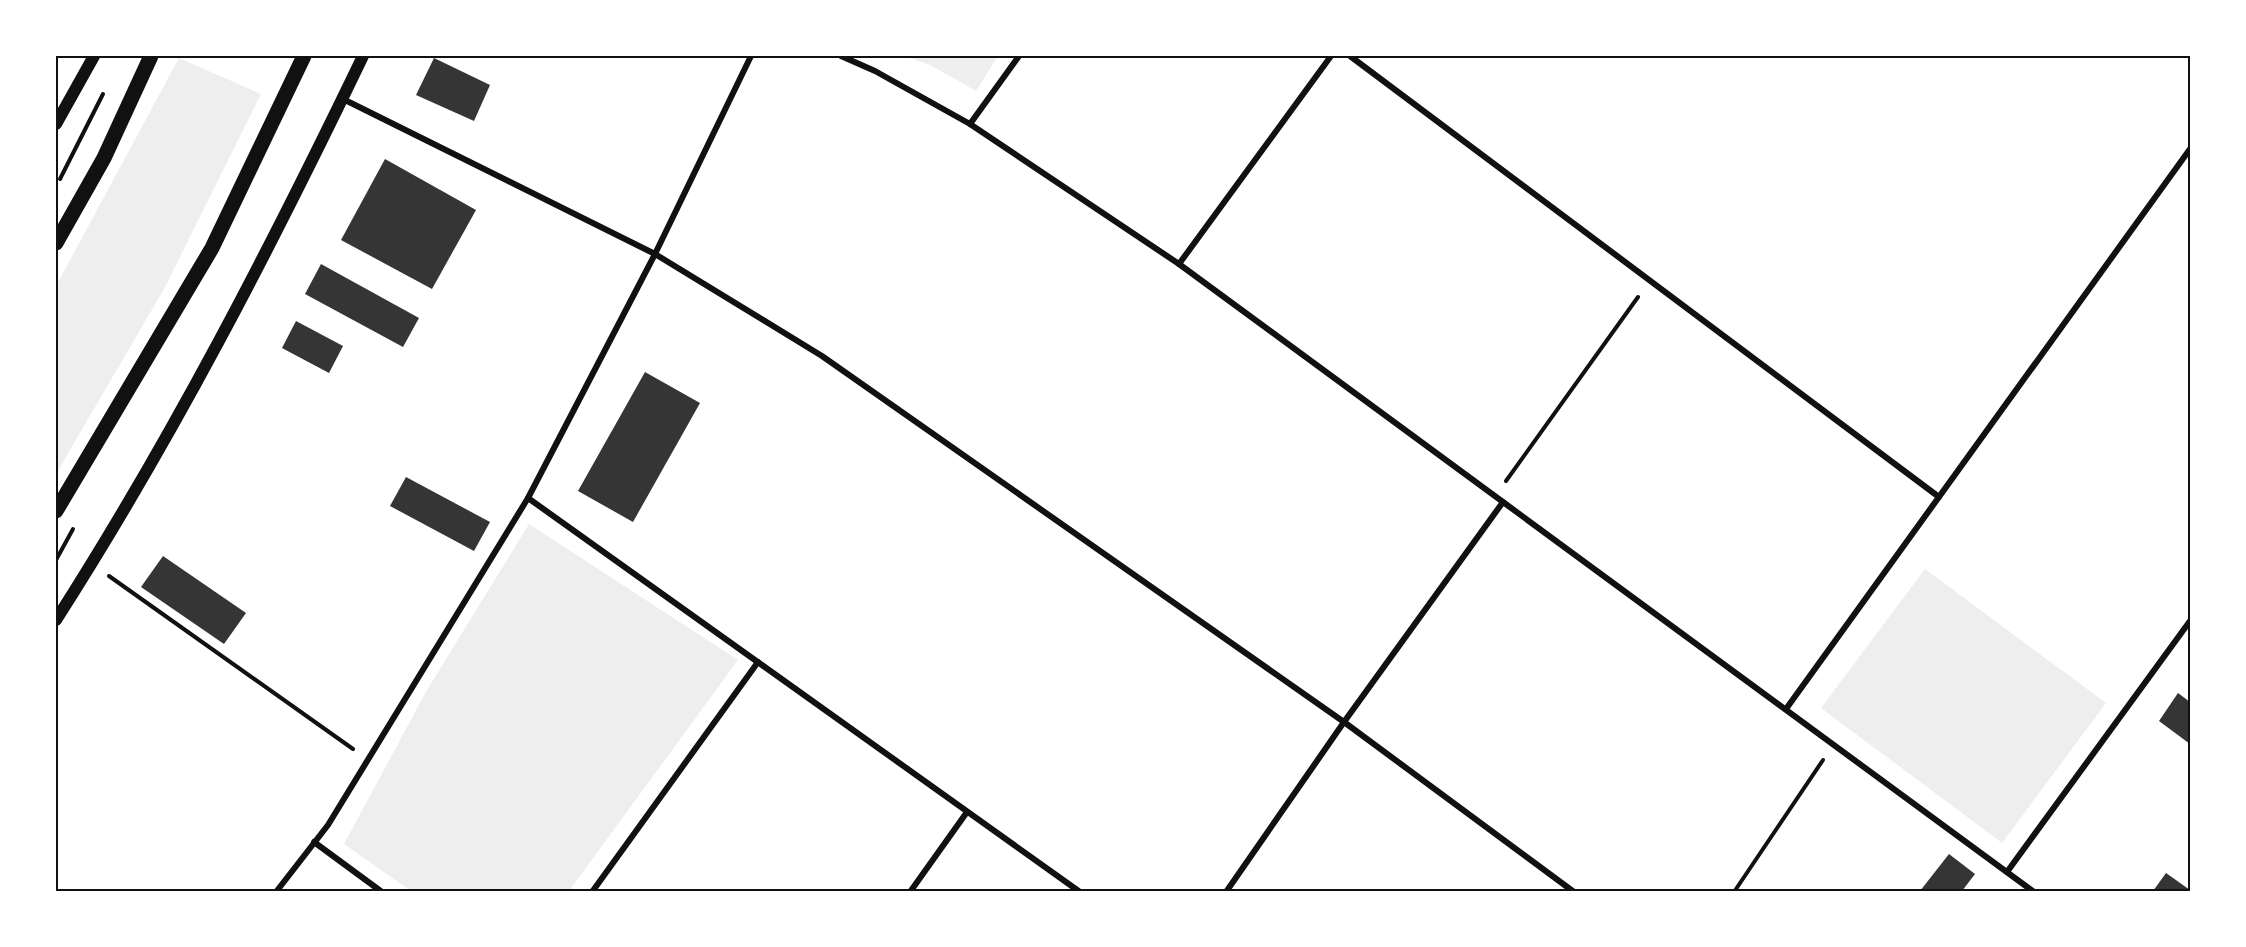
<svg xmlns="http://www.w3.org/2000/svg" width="2246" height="947" font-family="Lato,sans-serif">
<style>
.green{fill:#eee}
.building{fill:#353535}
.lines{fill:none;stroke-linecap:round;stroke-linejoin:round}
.path{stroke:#111;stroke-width:4}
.minor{stroke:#111;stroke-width:6}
.secondary{stroke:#111;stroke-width:12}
.primary{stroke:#111;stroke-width:15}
.neatline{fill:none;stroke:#111;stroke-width:2}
</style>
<rect width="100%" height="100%" fill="#fff"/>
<g class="green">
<polygon points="905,56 998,56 976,91 930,65"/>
<polygon points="179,58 261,94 164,289 56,474 56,286"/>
<polygon points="529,524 738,660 569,891 411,891 344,844 427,690"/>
<polygon points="1925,569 2106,703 2002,843 1821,708"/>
</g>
<g class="building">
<polygon points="434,58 490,85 474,121 416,95"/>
<polygon points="385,159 476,210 432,289 341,240"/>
<polygon points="321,264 419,318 403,347 305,294"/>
<polygon points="296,321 343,346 329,373 282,348"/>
<polygon points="645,372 700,403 633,522 578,491"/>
<polygon points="406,477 490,522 474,551 390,506"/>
<polygon points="163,556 246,613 224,644 141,587"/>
<polygon points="2178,693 2190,702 2190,744 2159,721"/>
<polygon points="1949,854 1975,874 1962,891 1920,891"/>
<polygon points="2166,873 2190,890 2190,891 2153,891"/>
</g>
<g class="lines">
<g class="path">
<polyline points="60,179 103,94"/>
<polyline points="1506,481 1638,297"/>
<polyline points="56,560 73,529"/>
<polyline points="109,576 353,749"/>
<polyline points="1734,892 1823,760"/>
</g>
<g class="minor">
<polyline points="841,56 875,71 970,124 1179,264 2034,892"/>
<polyline points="1350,56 1939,497"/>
<polyline points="343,99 655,254 822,356 1344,722 1574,892"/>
<polyline points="970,124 1019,56"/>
<polyline points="1179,264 1331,56"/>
<polyline points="528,498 1080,892"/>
<polyline points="1786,709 2190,149"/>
<polyline points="314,842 382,892"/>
<polyline points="2007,872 2190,621"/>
<polyline points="276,892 328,825 528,498 655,254 751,56"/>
<polyline points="592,892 758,662"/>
<polyline points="910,892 967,812"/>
<polyline points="1226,892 1344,722 1503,502"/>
</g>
<g class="secondary">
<polyline points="56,124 94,56"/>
<path d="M56,620c116,-181 214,-371 307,-564"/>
</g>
<g class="primary">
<polyline points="56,243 104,158 151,56"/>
<polyline points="56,511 212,248 304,56"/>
</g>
</g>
<rect width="2246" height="947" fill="none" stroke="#ffffff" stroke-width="114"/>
<rect x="57" y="57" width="2132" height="833" class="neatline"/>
</svg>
